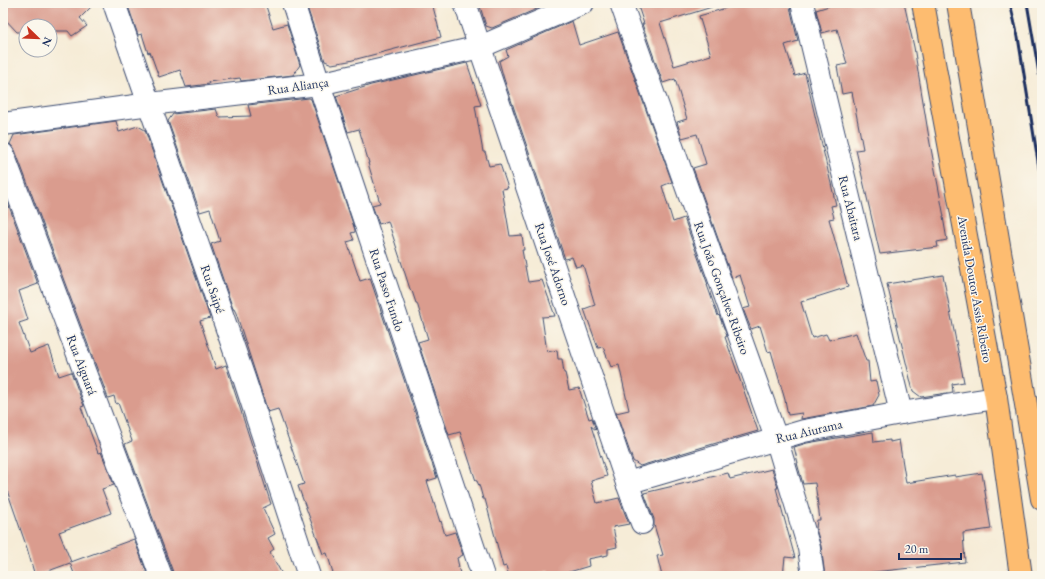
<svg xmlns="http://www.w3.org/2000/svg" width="1045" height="579" font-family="'EB Garamond',serif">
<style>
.building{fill:#da9c8e}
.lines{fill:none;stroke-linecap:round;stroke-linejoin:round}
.minor-casing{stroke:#3c4b70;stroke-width:24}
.primary-casing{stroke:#3c4b70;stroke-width:24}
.minor{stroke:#fff;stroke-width:22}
.primary{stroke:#fdbc70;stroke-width:22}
.rail{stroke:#1b2f5e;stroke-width:3}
.labels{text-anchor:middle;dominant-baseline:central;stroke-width:3;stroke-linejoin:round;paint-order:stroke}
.street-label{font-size:13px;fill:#1b2f5e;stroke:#fbf7ec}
</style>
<rect width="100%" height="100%" fill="#fbf7ec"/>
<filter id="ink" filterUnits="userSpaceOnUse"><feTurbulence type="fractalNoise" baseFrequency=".025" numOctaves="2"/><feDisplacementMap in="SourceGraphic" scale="8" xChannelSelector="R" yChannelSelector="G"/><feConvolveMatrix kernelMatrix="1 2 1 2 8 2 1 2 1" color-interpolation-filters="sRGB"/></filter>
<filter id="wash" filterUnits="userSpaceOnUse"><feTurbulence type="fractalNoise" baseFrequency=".012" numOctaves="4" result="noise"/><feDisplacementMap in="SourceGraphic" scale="16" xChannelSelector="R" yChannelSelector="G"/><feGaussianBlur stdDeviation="0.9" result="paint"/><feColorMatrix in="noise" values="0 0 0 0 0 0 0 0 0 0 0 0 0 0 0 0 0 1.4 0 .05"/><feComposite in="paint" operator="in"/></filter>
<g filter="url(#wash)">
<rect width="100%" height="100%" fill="#f6ecd7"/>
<g id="blocks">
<g class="building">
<polygon points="12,3 95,3 80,18 87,26 72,36 68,31 50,31 50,26 26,26 26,32 17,32 3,17 3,5"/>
<polygon points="127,3 265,3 273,28 287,24 300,65 293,75 241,81 240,78 208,82 209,84 186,87 180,70 159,77 150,52 148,53 142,34 138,35"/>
<polygon points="318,3 432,3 441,37 349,61 332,64 325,61 307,7"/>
<polygon points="479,3 551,3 492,28 486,26"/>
<polygon points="637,3 712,3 712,7 660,23 674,66 711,55 699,16 743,3 789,3 798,41 785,45 795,76 805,73 836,205 831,206 834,218 829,219 848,287 801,302 812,338 826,334 829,340 856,333 866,361 868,361 870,382 876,381 879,395 873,406 801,419 802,413 788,415 785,400 771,351 768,352 760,326 751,329 743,309 750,307 740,275 732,278 693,168 706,164 697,134 682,138 677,122 687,119 675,79 663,83 642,24 644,24"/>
<polygon points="828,3 904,3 914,47 929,138 944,217 943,217 947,240 937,242 938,247 880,254 856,150 863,149 852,92 842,94 837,66 847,64 837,29 822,33 816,10 829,6"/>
<polygon points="572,21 579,45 618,32 672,182 662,186 673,222 684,218 708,285 707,285 718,316 719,315 727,336 725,337 758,431 713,444 640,466 633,461 616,413 629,410 619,365 611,367 603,347 598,348 584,309 595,305 583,265 576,267 572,257 565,259 504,79 499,61 508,56 506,50"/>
<polygon points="467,63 481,105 475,106 483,152 485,152 489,166 500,164 508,188 502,189 510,236 522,235 524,250 522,250 528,282 542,280 555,316 542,317 547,352 557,350 558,359 562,359 564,373 565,373 569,390 579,388 589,419 592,418 596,430 591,426 607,476 591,481 597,503 619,498 629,524 613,527 617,547 608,549 608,555 588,559 589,566 556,576 549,576 548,571 532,576 509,576 506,566 503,567 485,499 483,499 480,488 477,481 476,481 460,432 449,435 418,342 428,339 417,303 416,303 412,291 410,289 388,221 379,224 372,205 380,203 368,163 369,163 359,129 348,132 336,96 371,85"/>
<polygon points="309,98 311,99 355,230 355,232 351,233 354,240 347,242 360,281 370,278 437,478 427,481 440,522 441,521 445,535 455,532 463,555 457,558 459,567 458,567 461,576 334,576 327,553 323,554 298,486 304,484 278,409 268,412 236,313 234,309 233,309 211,244 220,241 210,209 200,212 168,121 173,114 216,109 219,117 251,116 248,105"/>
<polygon points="116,121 119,132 138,126 145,130 210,318 200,321 216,369 226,365 271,504 263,508 275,534 268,538 274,549 270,552 283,576 173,576 173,572 125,444 132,441 118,403 116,404 114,396 108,398 15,150 10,144 14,135"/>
<polygon points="3,190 38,284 19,291 28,320 19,323 30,353 49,346 59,376 71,372 84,406 81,407 98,453 101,452 114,485 102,489 111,513 59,532 71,562 134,539 148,576 75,576 70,563 35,576 27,548 3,479"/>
<polygon points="943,275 964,382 952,384 953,392 921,397 913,391 887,284"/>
<polygon points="873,432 874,442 890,440 890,442 899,440 906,483 955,475 955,477 982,473 991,529 963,533 965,562 838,576 825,576 821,546 816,529 817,520 820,520 815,483 803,484 797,463 798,463 794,447 807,443"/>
<polygon points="772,469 778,488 776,488 795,558 785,557 783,576 662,576 657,556 663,555 654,525 654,519 644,493 728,473 730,479"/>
</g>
</g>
</g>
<g filter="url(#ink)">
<use href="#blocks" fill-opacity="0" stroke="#3c4b70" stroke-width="1"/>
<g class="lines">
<g class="minor-casing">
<g id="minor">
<polyline points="114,3 244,378 309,576"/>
<polyline points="293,3 319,84 483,576"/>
<polyline points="465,3 627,483 642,523"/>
<polyline points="621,3 776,438 809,548 813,576"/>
<polyline points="802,3 901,413"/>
<polyline points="3,124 150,104 319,84 480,47 583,3"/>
<polyline points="3,154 161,576"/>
<polyline points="627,483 804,431 901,413 996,398"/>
</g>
</g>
<g class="primary-casing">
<g id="primary">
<polyline points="923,3 996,398 1021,576"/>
<polyline points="958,3 1042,499"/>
</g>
</g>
<use href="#minor" class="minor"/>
<use href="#primary" class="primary"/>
<g class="rail">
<polyline points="1010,3 1018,37 1042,186"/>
<polyline points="1027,3 1042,91"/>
</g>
</g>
</g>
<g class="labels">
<g class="street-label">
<text transform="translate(298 86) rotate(-8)">Rua Aliança</text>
<text transform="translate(851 208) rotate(76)">Rua Abaitara</text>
<text transform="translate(553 264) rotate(71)">Rua José Adorno</text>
<text transform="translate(722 288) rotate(70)">Rua João Gonçalves Ribeiro</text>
<text transform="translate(213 289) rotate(71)">Rua Saipé</text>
<text transform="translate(975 289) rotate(80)">Avenida Doutor Assis Ribeiro</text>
<text transform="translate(387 290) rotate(72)">Rua Passo Fundo</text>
<text transform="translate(82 365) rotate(69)">Rua Aiguará</text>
<text transform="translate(809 431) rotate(-13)">Rua Aiurama</text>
</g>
</g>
<rect width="1045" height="579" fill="none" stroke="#fbf7ec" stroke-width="16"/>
<g transform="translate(38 38) rotate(113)"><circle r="19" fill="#fbf7ec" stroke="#a1a7b3"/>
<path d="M0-3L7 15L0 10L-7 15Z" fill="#c8321e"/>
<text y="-6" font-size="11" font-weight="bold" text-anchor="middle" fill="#1b2f5e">N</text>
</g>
<path d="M899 553v6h62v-6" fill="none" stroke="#1b2f5e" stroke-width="2"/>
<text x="905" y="553" font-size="12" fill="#1b2f5e" stroke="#fbf7ec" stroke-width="3" paint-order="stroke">20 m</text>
</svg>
